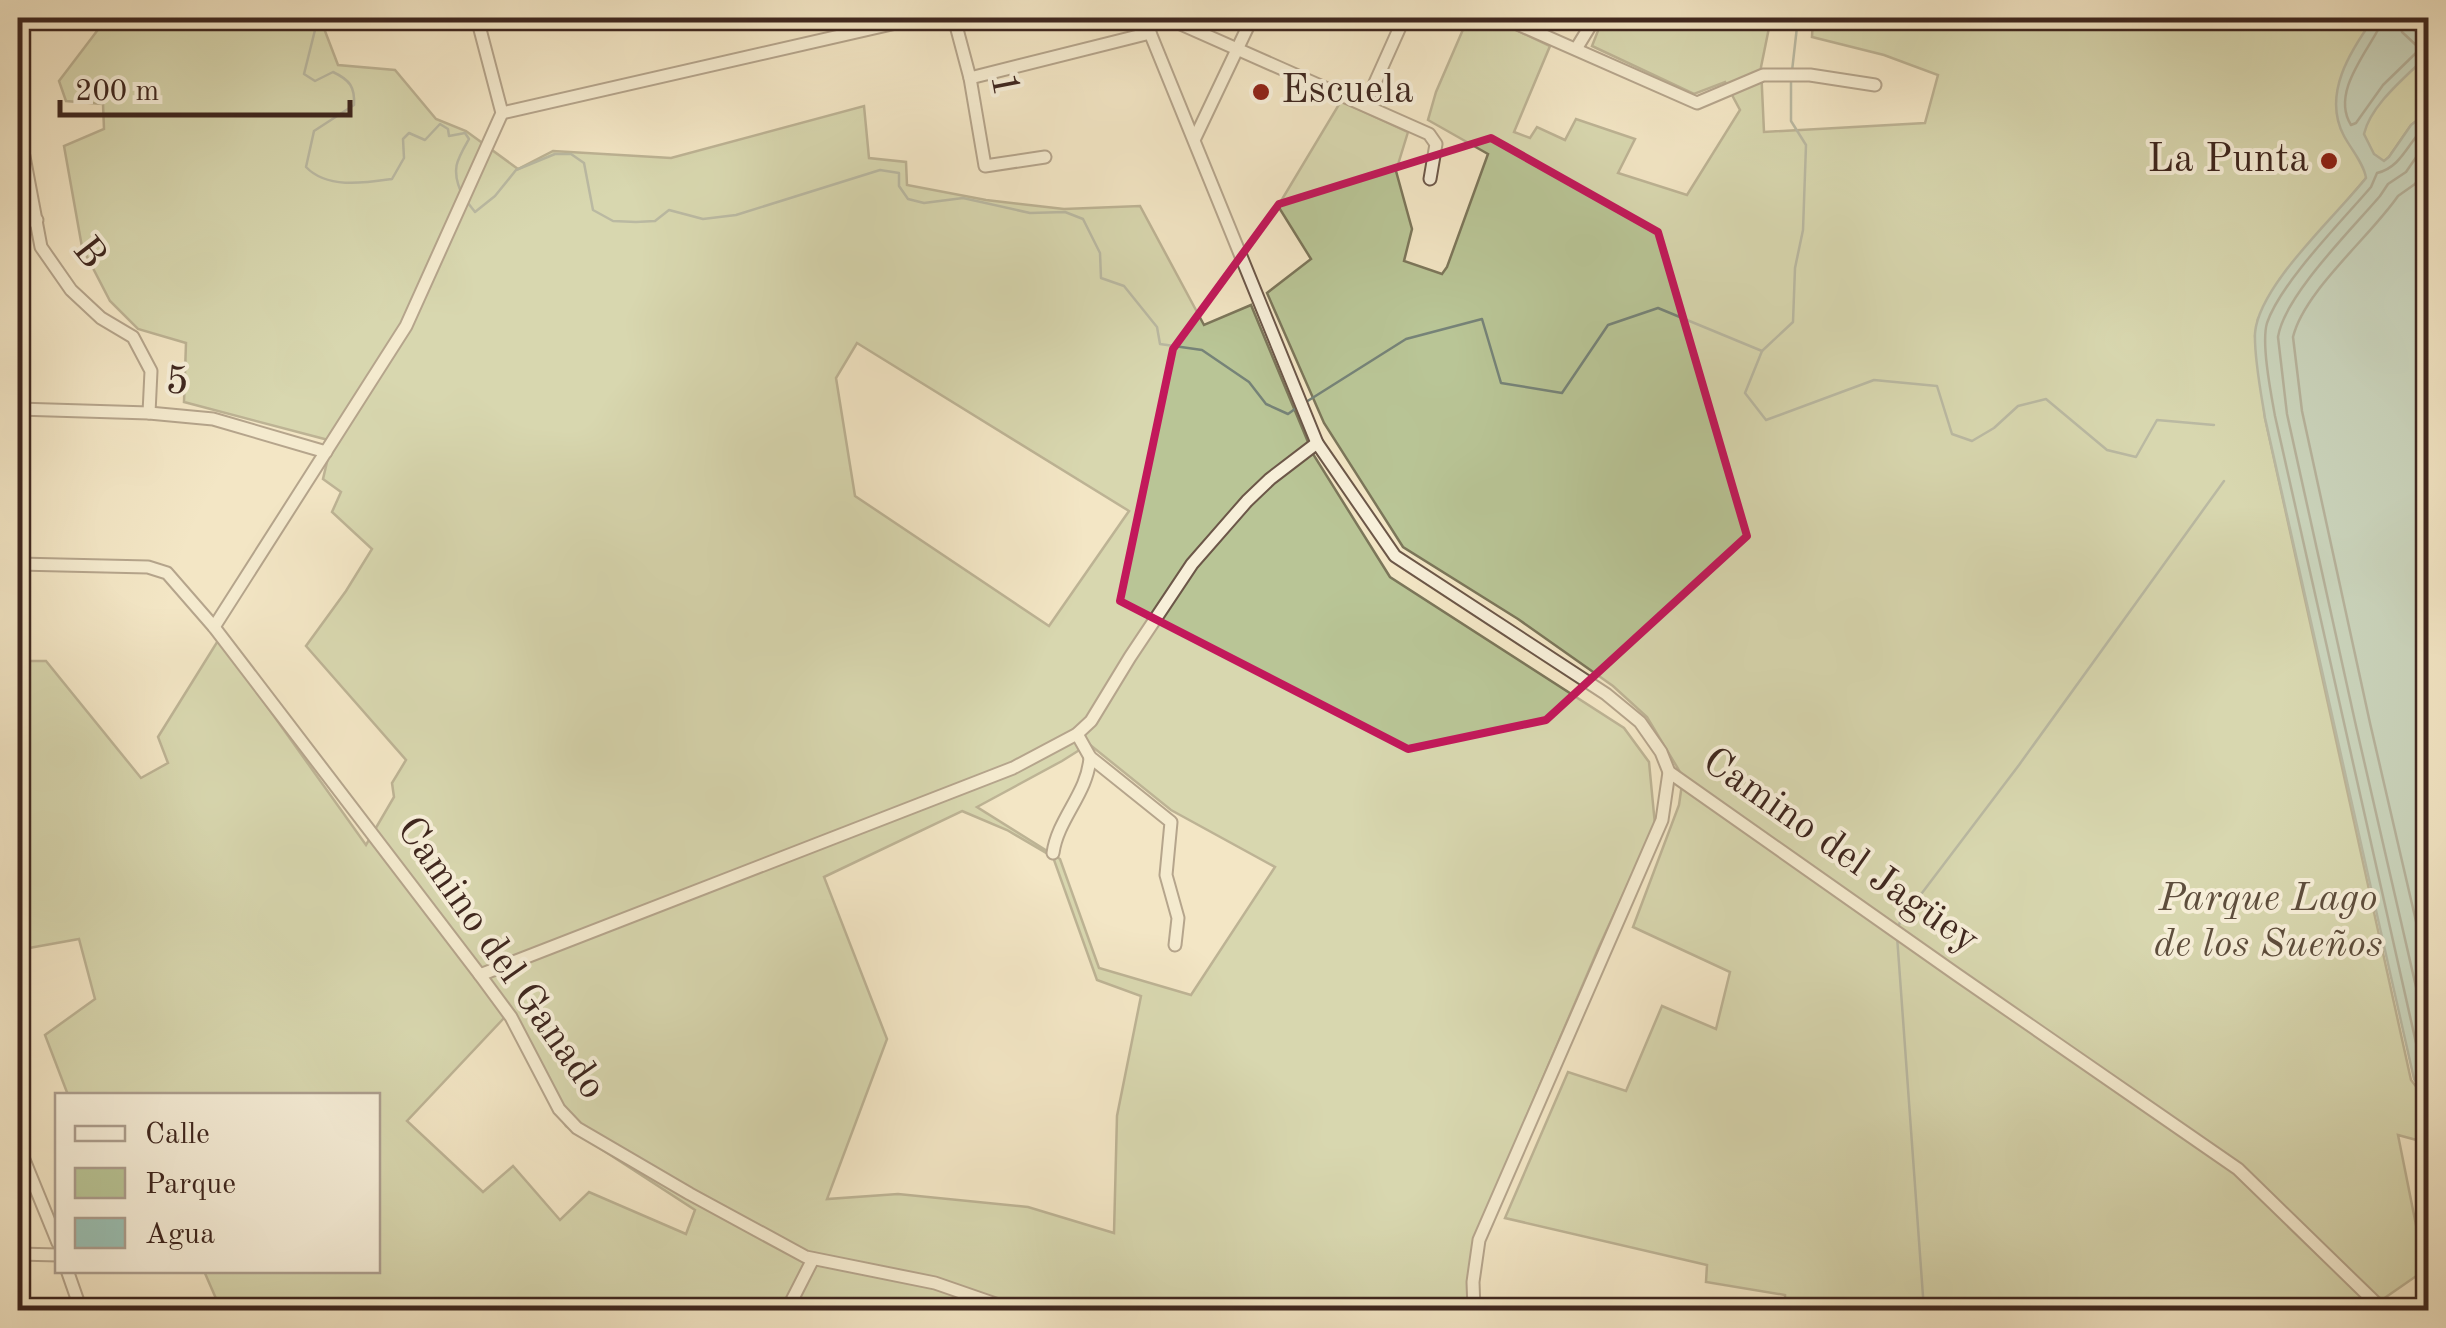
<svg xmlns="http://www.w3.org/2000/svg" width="2446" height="1328" font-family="'Old Standard TT',serif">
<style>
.green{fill:#b9c596;stroke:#7c765a;stroke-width:2.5;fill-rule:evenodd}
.water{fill:#9bc0b3;stroke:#768378;stroke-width:2.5}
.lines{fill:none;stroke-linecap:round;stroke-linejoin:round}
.shore{stroke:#6d7469;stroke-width:2.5}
.stream{stroke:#768378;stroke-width:2.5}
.minor-casing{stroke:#6c5748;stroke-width:15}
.minor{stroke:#f7efd9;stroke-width:11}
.marked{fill:none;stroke:#c2185b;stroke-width:8;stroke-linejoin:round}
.poi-dot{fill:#8f2418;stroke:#f7efd9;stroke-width:4}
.labels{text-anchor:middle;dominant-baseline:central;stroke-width:8;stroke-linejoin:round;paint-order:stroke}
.street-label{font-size:40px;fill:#3f271f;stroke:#f7efd9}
.poi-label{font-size:40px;fill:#3f271f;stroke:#f7efd9;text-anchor:start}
.park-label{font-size:40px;font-style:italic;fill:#5e4e3d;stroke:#f7efd9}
</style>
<rect width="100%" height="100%" fill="#f3e6c5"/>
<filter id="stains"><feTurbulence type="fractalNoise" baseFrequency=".002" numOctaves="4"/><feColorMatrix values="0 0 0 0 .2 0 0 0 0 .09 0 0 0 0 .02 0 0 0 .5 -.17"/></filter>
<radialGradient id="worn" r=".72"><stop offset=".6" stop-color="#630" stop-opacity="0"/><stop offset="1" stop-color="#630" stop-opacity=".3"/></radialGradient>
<g class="green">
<path d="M81,18h239l18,47 57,5 41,49 30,12 52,38 35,-18 118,7 193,-52 5,52 37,4 1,23 79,15 78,9 76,-3 64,119 47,-20 62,149 77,123 234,151 25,34 6,63 -57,124 -123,288 -6,73h-1248l-17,-39 174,-1v-174l-310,-1 -23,-60 50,-36 -16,-60 -61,11v-289h28l95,117 27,-15 -10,-26 61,-98 147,206 28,-48 -2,-14 14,-23 -100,-114 40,-55 26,-42 -40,-37 9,-20 -18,-13 9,-38 -148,-39 2,-59 -48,-14 -28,-28 -28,-54 -18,-101 40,-17 -1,-25 -37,-3 -7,-20 38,-50zM857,343l272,168 -80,115 -194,-130 -19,-118zM1089,744l82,66 104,57 -84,128 -92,-27 -39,-109 -83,-52 85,-46zM962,811l45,19 46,27 44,123 44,16 -24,120 -3,117 -86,-26 -130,-13 -71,5 60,-160 -63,-162zM505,1017l61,109 129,84 -9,24 -97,-42 -29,28 -47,-54 -30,26 -76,-71z"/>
<polygon points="1468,18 1491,18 1550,46 1514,132 1530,138 1537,127 1565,140 1576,119 1635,139 1618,173 1687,195 1740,110 1725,82 1694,94 1592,46 1603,18 1771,18 1761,67 1764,132 1925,123 1938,75 1884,55 1812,37 1813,18 2428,18 2428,112 2411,125 2389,157 2366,178 2280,279 2258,319 2255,336 2265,418 2411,1080 2428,1102 2428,1143 2398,1135 2425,1270 2373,1306 2376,1310 1785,1310 1785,1295 1706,1282 1707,1265 1505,1218 1568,1072 1626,1091 1662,1006 1716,1029 1730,972 1633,927 1679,805 1683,777 1647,717 1613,686 1518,619 1403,547 1324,423 1267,293 1311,259 1278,206 1341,101 1408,132 1396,171 1412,229 1404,261 1442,274 1447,267 1488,154 1428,120 1436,92"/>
</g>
<path class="water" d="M2374,18h36l1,10 17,12v15c-21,21 -57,49 -64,79l10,20 10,7 5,-4 22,-32 17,-13v986l-14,-19 -149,-661c-4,-25 -11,-60 -10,-85 4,-48 81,-117 111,-155 -2,-14 -15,-29 -22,-42 -22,-41 6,-85 30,-118z"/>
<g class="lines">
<g class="shore">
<path d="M2381,18l-1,8c-14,28 -49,67 -29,99l5,-2 27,-38 35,-34 -1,-5 -15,-14 -2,-14"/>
<path d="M2428,124c-19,15 -25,43 -51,49l-6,14c-29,34 -90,95 -104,136 -6,20 4,71 8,93l148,658 5,8"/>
<path d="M2428,140l-22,32 -18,12 -8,12c-28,33 -96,100 -102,141l9,77 69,312 72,313"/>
<path d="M2428,166l-13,18 -17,12c-28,41 -94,95 -105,141l9,74 68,312 58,250"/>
</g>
<g class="stream">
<path d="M313,18l2,12 -11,44 11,7 18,-9c17,8 22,15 21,33l-40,26 -8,36c21,22 58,16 86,12l12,-21 -1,-19 6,-6 16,7 15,-16 8,5 1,7 16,-3 4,6c-12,21 -18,30 -8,53"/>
<polyline points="1792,71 1798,18"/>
<polyline points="468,203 475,212 495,196 516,170 555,154 571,154 584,163 593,210 613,221 636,222 655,221 669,210 703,219 736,215 880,170 899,173 899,186 908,199 924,203 963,198 1030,213 1065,212 1083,219 1100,253 1101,278 1124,286 1157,327 1160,344 1202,350 1249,382 1266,404 1288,414 1299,406"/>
<polyline points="1762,351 1793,322 1795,268 1803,230 1806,145 1791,121 1791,79"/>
<polyline points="1306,402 1406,339 1482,319 1501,383 1562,393 1608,325 1658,308 1762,351 1745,393 1766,420 1874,380 1937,386 1952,434 1972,441 1994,428 2018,406 2046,399 2107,450 2136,457 2157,420 2214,425"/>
<polyline points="1898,928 1900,922 2019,765 2224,481"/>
<polyline points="1897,936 1924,1310"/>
</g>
<g class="minor-casing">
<g id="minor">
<polyline points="954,18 970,78 985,166 1045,157"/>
<polyline points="1144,18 1317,443 1395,556 1606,694 1640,722 1661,752 1669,772 1956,974 2238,1169 2383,1310"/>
<polyline points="1167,18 1429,134 1436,144 1430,179"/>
<polyline points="1504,18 1697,103 1763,75 1810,75 1875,85"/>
<polyline points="1576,49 1595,18"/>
<polyline points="970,78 1150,33"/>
<polyline points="1365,105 1404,18"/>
<polyline points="18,107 22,146 41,247 71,290 101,318 133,337 151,371 149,413"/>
<polyline points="502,113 918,18"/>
<polyline points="1195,138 1252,18"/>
<polyline points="18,223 37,220"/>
<polyline points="18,409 149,413 213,419 326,452"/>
<polyline points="18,564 148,567 167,573 214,627 480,975 511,1017 559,1109 577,1128 690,1194 806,1257 935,1283 1013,1310"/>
<polyline points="214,627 406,326 502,113 477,18"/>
<polyline points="1077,734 1090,757 1171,822 1166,875 1178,918 1175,945"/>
<path d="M1053,853c5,-35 35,-60 37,-96"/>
<polyline points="480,975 1013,768 1077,734 1091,721 1130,657 1192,564 1247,501 1270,479 1317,443"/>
<polyline points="18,1145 58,1243"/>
<polyline points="18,1254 58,1255"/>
<polyline points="67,1270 81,1310"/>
<polyline points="787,1310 813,1259"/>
<polyline points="1474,1310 1473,1282 1479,1240 1662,820 1669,772"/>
</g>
</g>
<use href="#minor" class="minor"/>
</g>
<path d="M0 0H2446V1328H0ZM1491,138l167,94 89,304 -201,184 -138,29 -288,-148 53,-252 106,-145z" fill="#f3e6c5" fill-opacity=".55" fill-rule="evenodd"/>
<path class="marked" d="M1491,138l167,94 89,304 -201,184 -138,29 -288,-148 53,-252 106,-145z"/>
<g class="poi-dot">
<circle cx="1261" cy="92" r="10"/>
<circle cx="2329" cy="161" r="10"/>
</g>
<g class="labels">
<g class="street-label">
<text transform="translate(1003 85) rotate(79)">1</text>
<text transform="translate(88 254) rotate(52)">B</text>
<text transform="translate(177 383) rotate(5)">5</text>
<text transform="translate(1840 852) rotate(35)">Camino del Jagüey</text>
<text transform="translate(500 959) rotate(55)">Camino del Ganado</text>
</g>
<g class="poi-label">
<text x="1281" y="92">Escuela</text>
<text x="2309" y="161" text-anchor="end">La Punta</text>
</g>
<g class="park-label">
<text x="2268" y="900">Parque Lago<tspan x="2268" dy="46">de los Sueños</tspan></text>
</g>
</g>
<rect width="2446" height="1328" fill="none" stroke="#f3e6c5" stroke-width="60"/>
<rect x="20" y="20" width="2406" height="1288" fill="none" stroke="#3f271f" stroke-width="5"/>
<rect x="30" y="30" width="2386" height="1268" fill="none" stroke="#3f271f" stroke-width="2.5"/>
<rect x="55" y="1093" width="325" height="180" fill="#f7efd9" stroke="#ad9f8f" stroke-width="2.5"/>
<rect x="75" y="1126" width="50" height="15" fill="#f7efd9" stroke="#ad9f8f" stroke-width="2.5"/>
<text x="145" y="1143" font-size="30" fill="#3f271f">Calle</text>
<rect x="75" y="1168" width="50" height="30" fill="#b9c596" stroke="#ad9f8f" stroke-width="2.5"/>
<text x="145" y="1193" font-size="30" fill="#3f271f">Parque</text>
<rect x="75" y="1218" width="50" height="30" fill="#9bc0b3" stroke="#ad9f8f" stroke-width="2.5"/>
<text x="145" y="1243" font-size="30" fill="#3f271f">Agua</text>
<path d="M60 100v15h290v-15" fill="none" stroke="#3f271f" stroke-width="5"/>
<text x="75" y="100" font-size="30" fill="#3f271f" stroke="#f7efd9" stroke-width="8" paint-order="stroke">200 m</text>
<rect width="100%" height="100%" filter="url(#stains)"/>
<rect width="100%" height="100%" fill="url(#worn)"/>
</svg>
